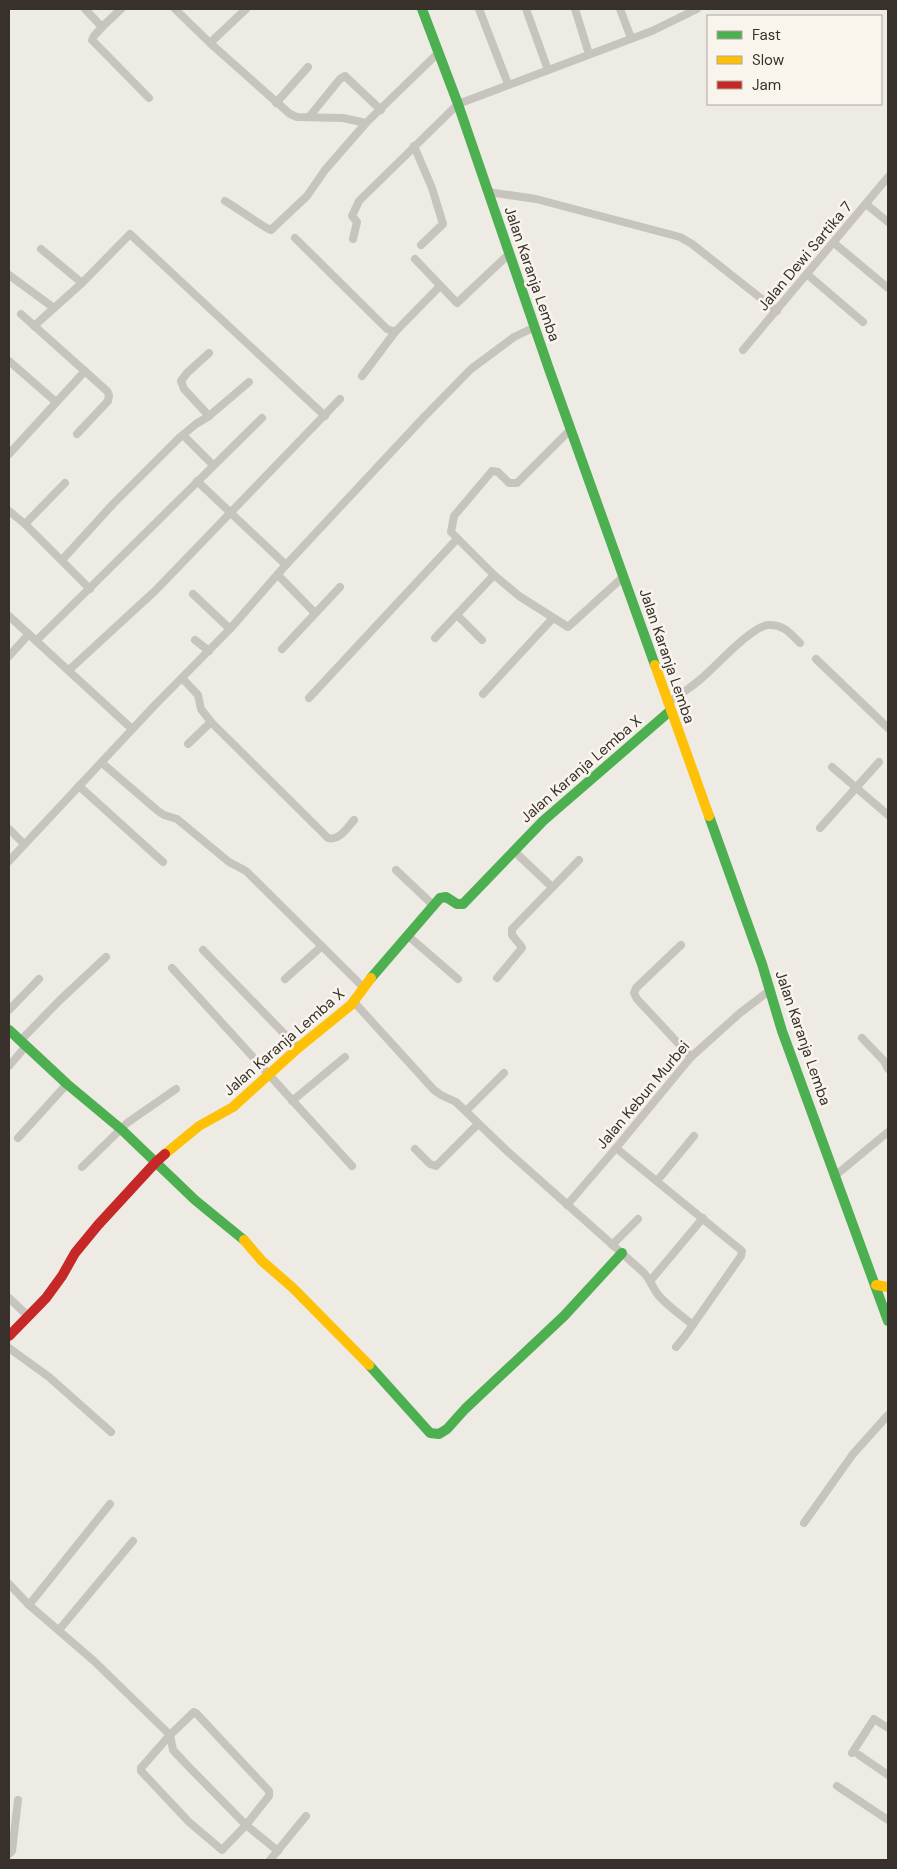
<svg xmlns="http://www.w3.org/2000/svg" width="897" height="1869" font-family="'DM Sans',sans-serif">
<style>
.lines{fill:none;stroke-linecap:round;stroke-linejoin:round}
.street{stroke:#c7c3bd;stroke-width:8}
.fast{stroke:#4caf50;stroke-width:10}
.slow{stroke:#ffc107;stroke-width:10}
.jam{stroke:#c62828;stroke-width:10}
.labels{text-anchor:middle;dominant-baseline:central;stroke-width:5;stroke-linejoin:round;paint-order:stroke}
.street-label{font-size:15px;fill:#38312b;stroke:#f9f5ed}
</style>
<rect width="100%" height="100%" fill="#eeebe5"/>
<g class="lines">
<g class="street">
<polyline points="85,9 102,27 121,9"/>
<polyline points="175,9 210,43 246,9"/>
<polyline points="479,9 508,84"/>
<polyline points="526,9 548,70"/>
<polyline points="575,9 589,54"/>
<polyline points="620,9 631,38"/>
<polyline points="102,27 94,36 92,40 149,98"/>
<polyline points="210,43 290,114 297,117 343,118 366,123 438,53"/>
<polyline points="276,103 308,67"/>
<polyline points="309,117 340,79 345,76 381,110"/>
<polyline points="414,146 432,188 443,224 421,245"/>
<polyline points="488,192 536,199 680,237 692,244 777,311"/>
<path d="M225,201c9,5 41,28 46,29l36,-34 18,-26 41,-47"/>
<polyline points="866,204 888,222"/>
<polyline points="295,238 387,329 395,332"/>
<polyline points="353,239 357,222 352,216 359,201 458,104 652,31 697,9"/>
<polyline points="834,243 888,288"/>
<polyline points="41,249 82,283"/>
<polyline points="415,259 457,303 509,254"/>
<polyline points="9,275 54,308"/>
<polyline points="808,275 863,322"/>
<polyline points="21,314 107,391 109,395 108,401 77,434"/>
<polyline points="34,326 82,283 130,234 325,416"/>
<polyline points="743,350 888,177"/>
<polyline points="9,361 56,402"/>
<polyline points="362,376 395,332 440,286"/>
<polyline points="209,416 184,389 181,381 187,373 209,353"/>
<polyline points="571,429 517,483 509,483 498,472 492,471 454,516 451,532 494,575 519,596 568,627 623,577"/>
<polyline points="183,435 213,465"/>
<polyline points="9,454 85,371"/>
<polyline points="197,481 286,565"/>
<polyline points="9,511 25,524 90,589"/>
<polyline points="25,524 65,483"/>
<polyline points="62,560 113,504 179,438 196,424 209,416 249,382"/>
<polyline points="278,575 315,613"/>
<polyline points="193,594 230,629"/>
<polyline points="457,615 482,640"/>
<polyline points="9,616 132,729"/>
<polyline points="435,638 494,575"/>
<polyline points="195,640 209,651"/>
<polyline points="36,641 262,418"/>
<polyline points="282,649 340,587"/>
<polyline points="9,656 29,634"/>
<polyline points="816,659 888,728"/>
<polyline points="69,670 156,590 340,399"/>
<path d="M182,678l16,17 3,14 10,13 117,116c11,3 19,-10 26,-18"/>
<polyline points="483,694 553,618"/>
<polyline points="309,698 457,539"/>
<path d="M668,703c11,-8 24,-16 34,-25 14,-12 49,-51 66,-53 15,-1 22,8 32,18"/>
<polyline points="188,744 211,722"/>
<polyline points="102,763 158,811 164,815 177,819 229,862 246,871 363,987"/>
<polyline points="832,767 888,815"/>
<polyline points="79,786 163,862"/>
<polyline points="820,828 879,762"/>
<polyline points="9,829 24,844"/>
<polyline points="514,851 552,887"/>
<polyline points="9,861 154,706 230,629 284,567 424,417 471,369 514,337 535,327"/>
<polyline points="396,870 433,905"/>
<polyline points="407,935 458,979"/>
<polyline points="681,945 636,988 634,993 637,999 691,1057"/>
<polyline points="203,950 298,1048"/>
<polyline points="172,968 352,1166"/>
<polyline points="497,978 522,948 521,946 512,935 512,929 579,860"/>
<polyline points="285,979 322,946"/>
<path d="M354,1002l80,88 7,5 15,7 50,48 137,122c9,9 9,16 16,24 10,11 23,20 34,29"/>
<polyline points="9,1010 39,979"/>
<polyline points="862,1038 884,1061 888,1069"/>
<polyline points="21,1040 60,1000 106,957"/>
<polyline points="9,1066 26,1046"/>
<polyline points="292,1101 345,1057"/>
<polyline points="466,1111 504,1073"/>
<polyline points="18,1138 67,1084"/>
<polyline points="616,1148 742,1251 741,1256 685,1336 676,1347"/>
<polyline points="415,1149 430,1164 436,1166 478,1124"/>
<polyline points="82,1167 127,1123 176,1089"/>
<polyline points="836,1175 888,1132"/>
<polyline points="657,1181 694,1136"/>
<polyline points="567,1205 616,1148 691,1057 740,1013 769,991"/>
<polyline points="612,1245 638,1219"/>
<polyline points="651,1280 703,1218"/>
<polyline points="9,1298 29,1317"/>
<polyline points="9,1348 49,1377 111,1432"/>
<polyline points="804,1523 853,1454 888,1415"/>
<polyline points="9,1584 29,1605 94,1661 170,1735 173,1750 188,1766 246,1825 278,1851"/>
<polyline points="29,1605 110,1504"/>
<polyline points="59,1630 133,1541"/>
<polygon points="194,1712 196,1713 269,1791 269,1796 246,1825 222,1850 189,1822 141,1771 141,1768 170,1735"/>
<polyline points="852,1753 874,1719 888,1728"/>
<polyline points="859,1755 888,1775"/>
<polyline points="837,1786 888,1820"/>
<polyline points="9,1854 12,1851 18,1800"/>
<polyline points="270,1860 306,1816"/>
</g>
<g class="fast">
<polyline points="422,9 458,104 549,369 655,665"/>
<polyline points="709,816 762,964 782,1031 888,1321"/>
<polyline points="371,978 440,898 446,897 457,904 463,904 543,821 670,711"/>
<polyline points="9,1030 67,1084 121,1129 195,1200 244,1240"/>
<polyline points="369,1365 430,1433 439,1434 447,1429 465,1409 564,1316 622,1253"/>
</g>
<g class="slow">
<polyline points="655,665 709,816"/>
<polyline points="165,1154 199,1126 233,1107 298,1048 351,1005 371,978"/>
<polyline points="244,1240 262,1261 293,1288 369,1365"/>
<polyline points="876,1285 888,1287"/>
</g>
<polyline class="jam" points="9,1336 46,1298 62,1276 75,1253 98,1225 156,1162 165,1154"/>
</g>
<g class="labels">
<g class="street-label">
<text transform="translate(805 256) rotate(-50)">Jalan Dewi Sartika 7</text>
<text transform="translate(532 274) rotate(71)">Jalan Karanja Lemba</text>
<text transform="translate(667 656) rotate(71)">Jalan Karanja Lemba</text>
<text transform="translate(581 769) rotate(-41)">Jalan Karanja Lemba X</text>
<text transform="translate(803 1038) rotate(71)">Jalan Karanja Lemba</text>
<text transform="translate(284 1042) rotate(-41)">Jalan Karanja Lemba X</text>
<text transform="translate(643 1095) rotate(-50)">Jalan Kebun Murbei</text>
</g>
</g>
<rect width="897" height="1869" fill="none" stroke="#38312b" stroke-width="20"/>
<rect x="707" y="15" width="175" height="90" fill="#f9f5ed" stroke="#aca79f"/>
<rect x="717" y="31" width="25" height="8" fill="#4caf50" stroke="#aca79f"/>
<text x="752" y="40" font-size="15" fill="#38312b">Fast</text>
<rect x="717" y="56" width="25" height="8" fill="#ffc107" stroke="#aca79f"/>
<text x="752" y="65" font-size="15" fill="#38312b">Slow</text>
<rect x="717" y="81" width="25" height="8" fill="#c62828" stroke="#aca79f"/>
<text x="752" y="90" font-size="15" fill="#38312b">Jam</text>
</svg>
